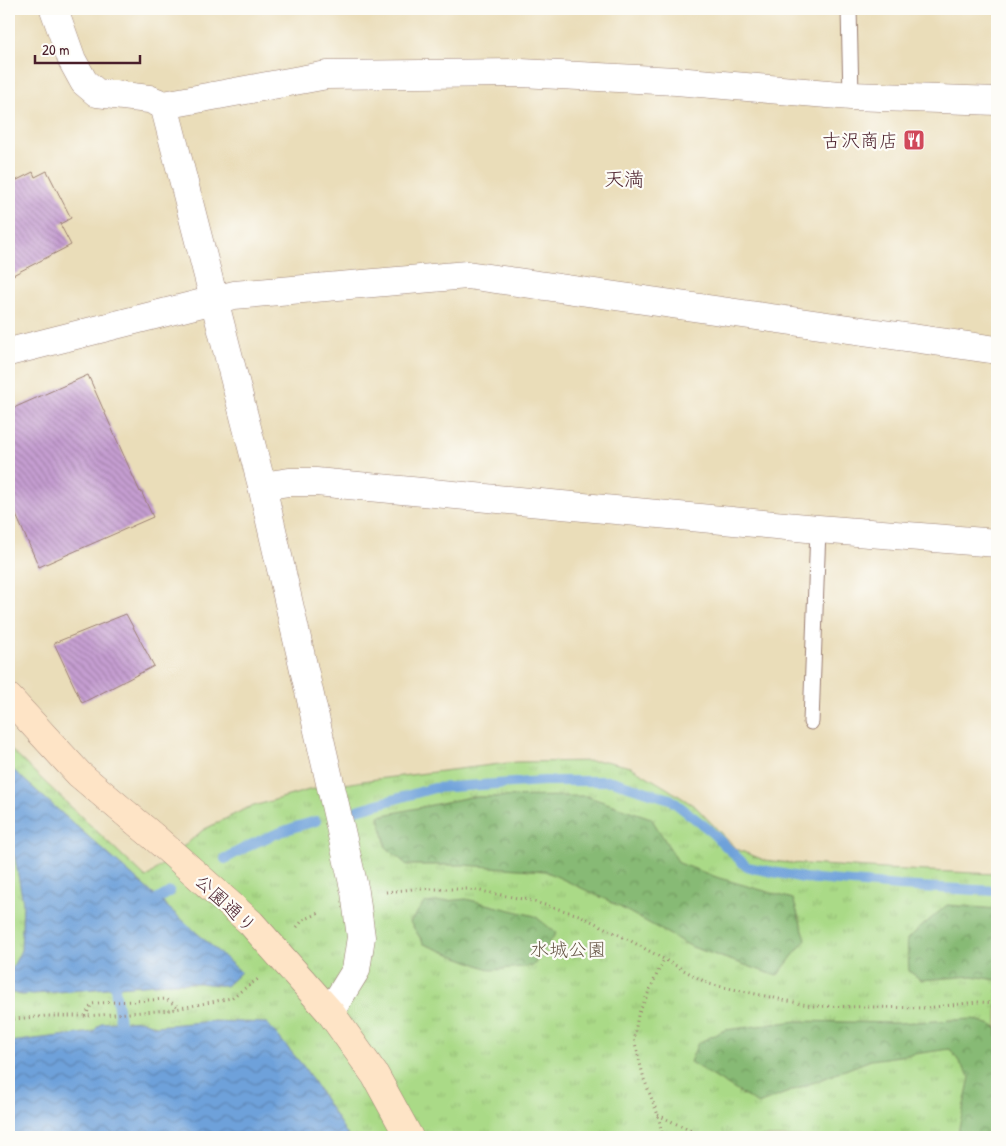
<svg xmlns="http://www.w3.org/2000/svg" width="1006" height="1146" font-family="'Patrick Hand','Klee One',sans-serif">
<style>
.grass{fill:url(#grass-tufts);stroke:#7a7c59}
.forest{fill:url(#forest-crowns);stroke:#686c50}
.water{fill:url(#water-waves);stroke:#5c6082}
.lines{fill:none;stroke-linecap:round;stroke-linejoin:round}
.stream{stroke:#6ea1da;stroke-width:10}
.building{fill:url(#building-back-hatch)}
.lane-casing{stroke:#9a7e72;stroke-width:17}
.street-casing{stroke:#9a7e72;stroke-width:29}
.secondary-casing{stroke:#9a7e72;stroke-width:29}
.path{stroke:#9a7e72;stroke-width:3;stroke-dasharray:1 4;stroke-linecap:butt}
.lane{stroke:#fff;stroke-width:15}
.street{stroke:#fff;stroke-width:28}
.secondary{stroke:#fee4c6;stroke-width:28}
.labels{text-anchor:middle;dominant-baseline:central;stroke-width:4.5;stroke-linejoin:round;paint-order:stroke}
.poi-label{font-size:19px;fill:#4a1f2b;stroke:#fdfcf7;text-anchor:end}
.street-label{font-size:19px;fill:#4a1f2b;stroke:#fdfcf7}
.park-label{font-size:19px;fill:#675747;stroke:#fdfcf7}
.neighbourhood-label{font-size:20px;fill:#4a1f2b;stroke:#fdfcf7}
</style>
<defs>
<pattern id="grass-tufts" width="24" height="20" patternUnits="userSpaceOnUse" patternTransform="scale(1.25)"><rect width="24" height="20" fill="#aada87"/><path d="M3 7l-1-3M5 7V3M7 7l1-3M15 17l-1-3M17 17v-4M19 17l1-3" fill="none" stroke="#94bb75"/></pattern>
<pattern id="forest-crowns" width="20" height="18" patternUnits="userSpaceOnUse" patternTransform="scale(1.25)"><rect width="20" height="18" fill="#87ba74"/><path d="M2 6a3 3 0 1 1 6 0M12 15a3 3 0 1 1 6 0" fill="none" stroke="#70975f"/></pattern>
<pattern id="water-waves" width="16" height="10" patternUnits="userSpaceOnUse" patternTransform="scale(1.25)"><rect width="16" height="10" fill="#6ea1da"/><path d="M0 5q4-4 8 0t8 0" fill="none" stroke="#5c83b1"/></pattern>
<pattern id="building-back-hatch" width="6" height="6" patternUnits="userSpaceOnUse" patternTransform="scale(1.25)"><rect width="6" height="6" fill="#c59ed1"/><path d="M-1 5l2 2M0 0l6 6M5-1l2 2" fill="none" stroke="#a280aa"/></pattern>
</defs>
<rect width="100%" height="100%" fill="#fdfcf7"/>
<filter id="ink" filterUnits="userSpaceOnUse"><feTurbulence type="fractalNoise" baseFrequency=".02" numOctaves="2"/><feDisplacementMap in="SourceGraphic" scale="10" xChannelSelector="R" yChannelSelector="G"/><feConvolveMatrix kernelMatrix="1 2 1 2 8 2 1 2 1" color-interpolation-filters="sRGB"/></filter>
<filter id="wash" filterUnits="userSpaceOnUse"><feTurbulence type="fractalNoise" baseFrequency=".0096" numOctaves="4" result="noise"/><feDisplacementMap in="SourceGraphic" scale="20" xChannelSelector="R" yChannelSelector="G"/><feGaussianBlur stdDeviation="1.12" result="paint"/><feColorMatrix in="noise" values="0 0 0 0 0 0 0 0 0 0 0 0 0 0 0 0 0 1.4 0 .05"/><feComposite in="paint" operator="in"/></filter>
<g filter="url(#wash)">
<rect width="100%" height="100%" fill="#eaddb9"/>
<polygon class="grass" points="9,748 146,878 203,830 247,808 309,790 369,780 516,762 605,761 631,767 665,787 696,807 736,849 764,860 790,863 884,869 997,874 997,1137 9,1137"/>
<g class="forest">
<polygon points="586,796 651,818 679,863 719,878 793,899 806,939 777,976 692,947 607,900 545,871 464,865 407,865 386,847 379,816 470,797"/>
<polygon points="466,899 535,916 556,933 533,966 491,970 424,944 410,922 424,903"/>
<polygon points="947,905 997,909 997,980 973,976 921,980 909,971 907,939"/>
<polygon points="973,1019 997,1027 997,1137 957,1137 970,1077 950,1049 871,1060 758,1104 690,1062 698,1043 725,1030 797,1021 897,1023"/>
</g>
<g class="water">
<polygon points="9,765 11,768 241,972 226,986 199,983 168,983 22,995 9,992 9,975 21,950 23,903 15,858 9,845"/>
<polygon points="140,1020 156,1026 213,1021 267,1023 304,1067 349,1137 9,1137 9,1042 93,1032 101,1023"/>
</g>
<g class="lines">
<g class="stream">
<polyline points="357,810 434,788 544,781 612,781 670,799 707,828 747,867 804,878 899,886 997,891"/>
<path d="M225,859c28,-17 60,-30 91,-38"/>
<polyline points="148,905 170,892"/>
<polyline points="113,975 120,1022 124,1034"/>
</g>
</g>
<g id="blocks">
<g class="building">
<polygon points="47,171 71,218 60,224 71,245 9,277 9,184 33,172 35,177"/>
<polygon points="88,375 140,492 141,491 153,517 39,567 9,499 9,410"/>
<polygon points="126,614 154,666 82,703 54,643"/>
</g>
</g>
</g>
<g filter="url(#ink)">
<use href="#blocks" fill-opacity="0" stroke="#9a7e72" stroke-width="1"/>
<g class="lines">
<g class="lane-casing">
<g id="lane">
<polyline points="849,9 851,96"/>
<polyline points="811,722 818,529"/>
</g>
</g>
<g class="street-casing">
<g id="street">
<polyline points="54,9 72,60 84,82 97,93 149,99 164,105 327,75 521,73 676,81 851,96 997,101"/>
<polyline points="164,105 262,486 355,892 361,937 356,970 330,1012"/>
<polyline points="9,352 234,295 467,275 997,350"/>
<polyline points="262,486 289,482 316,482 818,529 997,543"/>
</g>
</g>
<g class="secondary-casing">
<polyline id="secondary" points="9,698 79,774 154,837 251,923 330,1012 375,1075 409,1137"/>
</g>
<g class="path">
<polyline points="386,892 413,889 470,889 528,900 579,915 631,941 709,984 812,1006 926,1008 977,1002 997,1003"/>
<polyline points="297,927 303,920 322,912"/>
<polyline points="85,1016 92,1004 99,1003 166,999 180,1008"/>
<polyline points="9,1018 14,1019 47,1016 85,1016 171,1010 231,998 258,979"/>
<polyline points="658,1115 704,1137"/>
<polyline points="663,1137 658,1115 644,1079 634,1039 638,1015 664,959"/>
</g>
<use href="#lane" class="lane"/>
<use href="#street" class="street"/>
<use href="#secondary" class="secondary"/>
</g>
</g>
<defs>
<g id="restaurant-square" transform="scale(1.125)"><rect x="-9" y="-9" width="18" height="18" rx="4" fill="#d1495b" stroke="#fdfcf7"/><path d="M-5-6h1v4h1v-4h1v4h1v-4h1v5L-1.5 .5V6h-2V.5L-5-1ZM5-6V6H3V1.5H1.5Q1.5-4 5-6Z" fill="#fff"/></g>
</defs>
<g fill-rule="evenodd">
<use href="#restaurant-square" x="914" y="140"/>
</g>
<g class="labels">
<g class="poi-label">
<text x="898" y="140">古沢商店</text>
</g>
<g class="street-label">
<text transform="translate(226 903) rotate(43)">公園通り</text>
</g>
<g class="park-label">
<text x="568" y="949">水城公園</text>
</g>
<g class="neighbourhood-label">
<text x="624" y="178">天満</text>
</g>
</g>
<rect width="1006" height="1146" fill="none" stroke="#fdfcf7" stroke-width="30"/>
<path d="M35 55v8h105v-8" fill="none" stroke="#4a1f2b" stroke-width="2.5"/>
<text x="42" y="55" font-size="15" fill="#4a1f2b" stroke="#fdfcf7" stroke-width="4" paint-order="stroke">20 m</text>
</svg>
